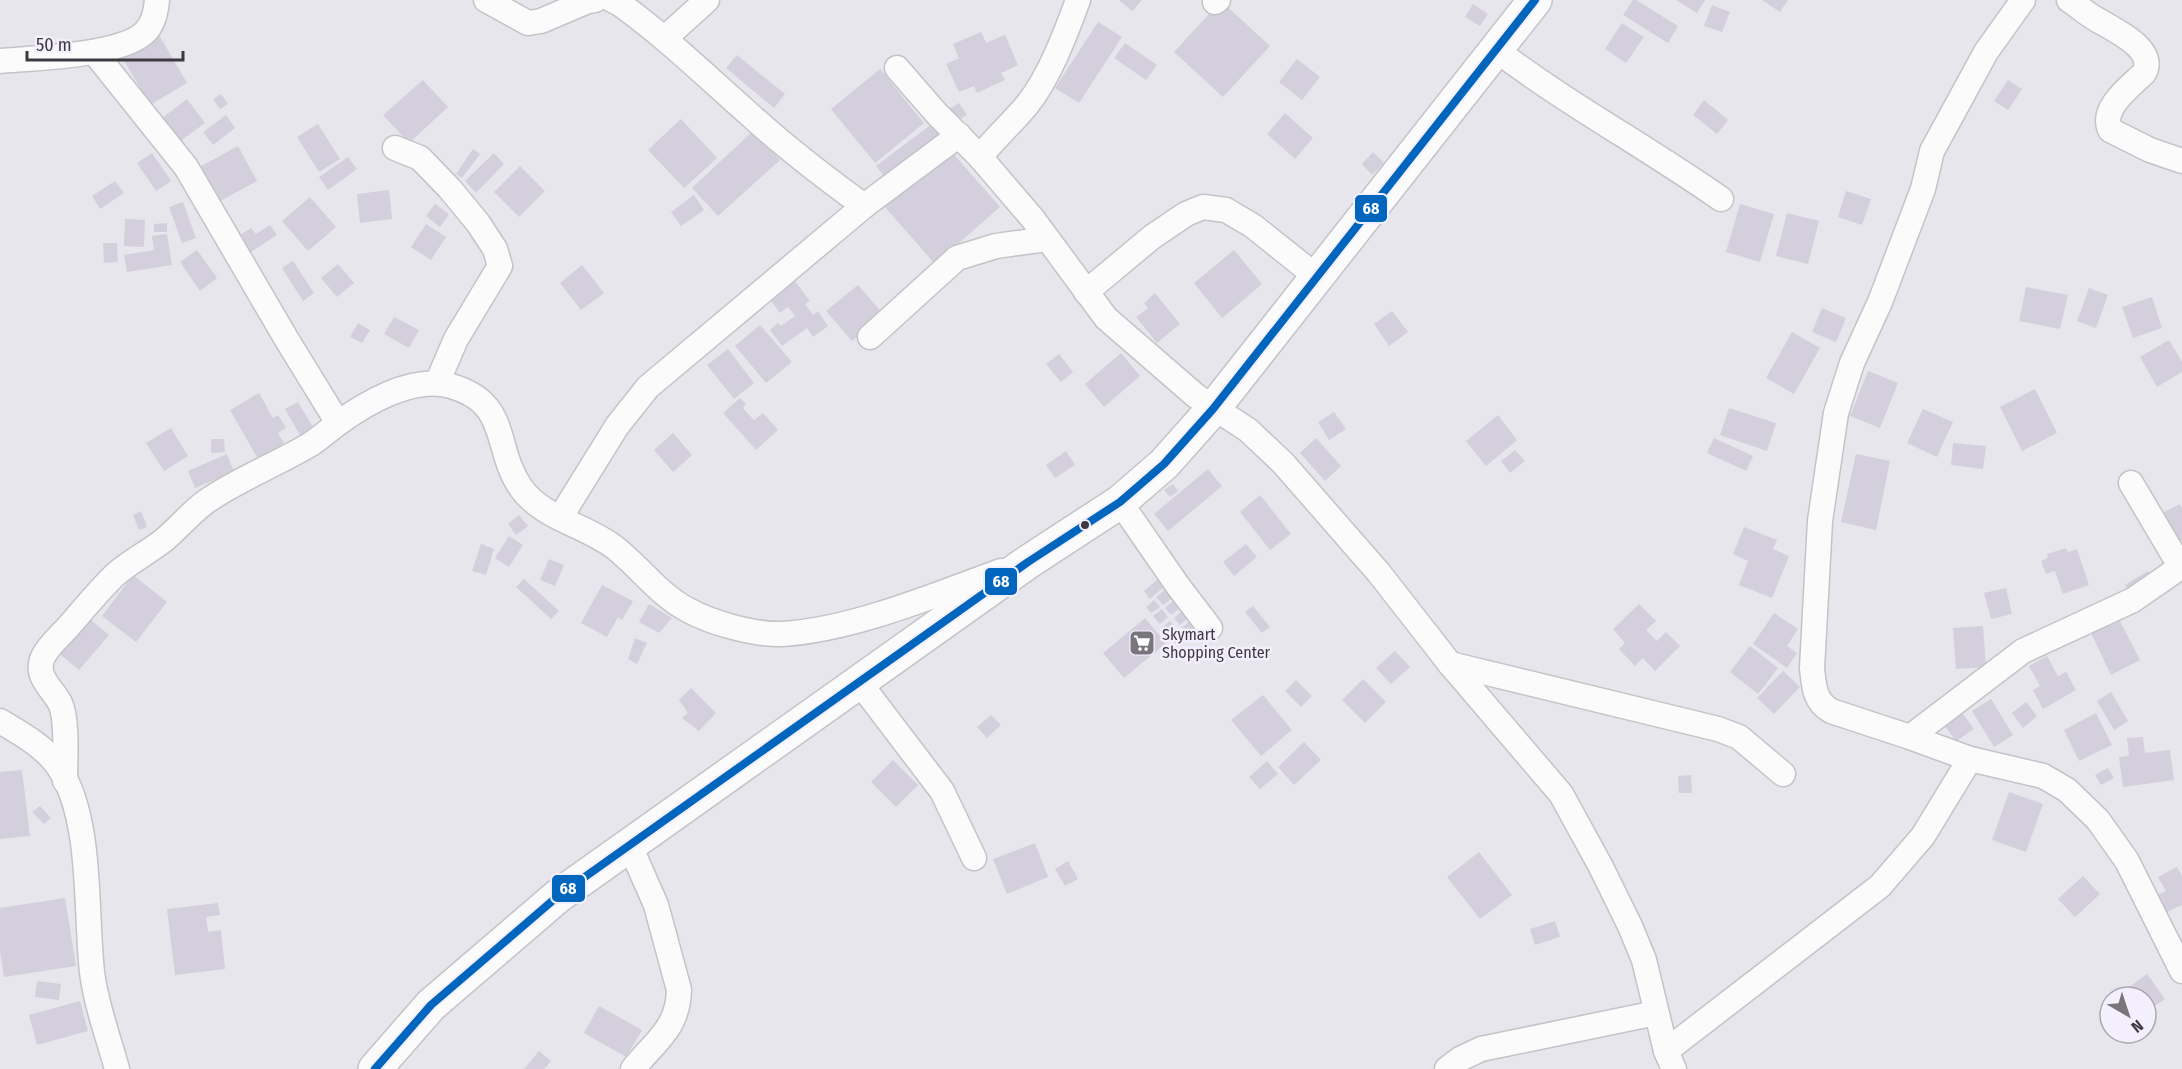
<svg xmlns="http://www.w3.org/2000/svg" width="2182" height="1069" font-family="'Fira Sans Condensed',sans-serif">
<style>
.building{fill:#d3cfdc}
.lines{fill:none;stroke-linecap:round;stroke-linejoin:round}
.street-casing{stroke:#c4c3c8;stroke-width:27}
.secondary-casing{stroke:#c4c3c8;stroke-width:36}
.street{stroke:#fbfbfc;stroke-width:24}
.secondary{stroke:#fbfbfc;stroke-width:33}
.bus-1-casing{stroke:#f4effd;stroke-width:12}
.bus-1{stroke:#0065bd;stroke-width:8}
.bus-dot{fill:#3c3a40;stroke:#f4effd;stroke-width:2}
.labels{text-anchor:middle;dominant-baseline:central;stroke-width:5;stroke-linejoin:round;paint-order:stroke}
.poi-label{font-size:16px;fill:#3c3a40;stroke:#f4effd;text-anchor:start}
.line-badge{stroke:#f4effd;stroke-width:2}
.badge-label{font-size:16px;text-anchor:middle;font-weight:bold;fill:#fff}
</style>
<rect width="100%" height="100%" fill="#e7e6ec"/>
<g class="building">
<polygon points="1119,0 1142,0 1132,11"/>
<polygon points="1633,0 1636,0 1678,26 1668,43 1623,15"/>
<polygon points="1676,0 1705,0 1697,13"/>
<polygon points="1762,0 1788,0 1780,12"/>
<polygon points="1221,1 1270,46 1223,97 1174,52"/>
<polygon points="1473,4 1488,14 1480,26 1465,17"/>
<polygon points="1712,5 1730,12 1722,32 1704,26"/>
<polygon points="1098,22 1122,37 1079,103 1055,88"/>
<polygon points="1622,23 1644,37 1626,63 1605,49"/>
<polygon points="981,32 986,43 1005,35 1018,65 1001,73 1005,80 977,93 974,86 959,92 946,64 959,58 953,44"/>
<polygon points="159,35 187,83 150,105 122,57"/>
<polygon points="1125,43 1157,65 1146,80 1114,58"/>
<polygon points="737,55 785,94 774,108 726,68"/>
<polygon points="1297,59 1320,77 1302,100 1279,82"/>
<polygon points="880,69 924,123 875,163 831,109"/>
<polygon points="423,80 448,107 409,143 383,115"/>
<polygon points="2008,80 2022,89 2008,110 1994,101"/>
<polygon points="221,94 228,104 220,109 213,99"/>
<polygon points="187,99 205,123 179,142 161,119"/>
<polygon points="1704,100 1728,120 1717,134 1693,115"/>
<polygon points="959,103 967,115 957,121 949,109"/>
<polygon points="1285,113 1313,138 1295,159 1267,134"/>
<polygon points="226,115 235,128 213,145 203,132"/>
<polygon points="681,119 717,158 684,188 648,150"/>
<polygon points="318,124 340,159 319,172 297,137"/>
<polygon points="932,124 944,140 889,182 876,166"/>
<polygon points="753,131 780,160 718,216 692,188"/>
<polygon points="238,146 257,181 213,205 194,170"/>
<polygon points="473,149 480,154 462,178 456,174"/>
<polygon points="949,149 1000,207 935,264 884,206"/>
<polygon points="1373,152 1384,163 1372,175 1362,164"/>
<polygon points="152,153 171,181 156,191 137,163"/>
<polygon points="494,153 504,164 476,193 465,181"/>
<polygon points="348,157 357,169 328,190 319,177"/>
<polygon points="520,166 545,191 519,217 494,192"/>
<polygon points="115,181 124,193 100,209 92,196"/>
<polygon points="389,190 392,219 360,223 357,194"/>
<polygon points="1846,191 1871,199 1862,225 1838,217"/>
<polygon points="694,195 704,210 681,226 671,212"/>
<polygon points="310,197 336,227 308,251 282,221"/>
<polygon points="183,202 196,238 182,243 169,207"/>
<polygon points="435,204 449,214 440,227 426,216"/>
<polygon points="1740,204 1774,214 1760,262 1726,252"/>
<polygon points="1787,213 1819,221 1808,264 1776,256"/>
<polygon points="125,219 145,220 144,247 124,246"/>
<polygon points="167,223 167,232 154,232 154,224"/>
<polygon points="426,224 446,237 431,260 411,247"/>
<polygon points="270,225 277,235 248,254 237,237 251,228 256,234"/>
<polygon points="167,234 172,265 127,272 124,255 154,250 152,236"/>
<polygon points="103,243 117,243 118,262 104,263"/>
<polygon points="197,250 217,278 200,291 180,262"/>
<polygon points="1234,250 1262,284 1222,318 1194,283"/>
<polygon points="293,261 314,293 303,301 282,268"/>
<polygon points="338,264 354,283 337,297 321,278"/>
<polygon points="582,265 604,293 581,310 560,283"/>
<polygon points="794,280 810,301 805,304 813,315 818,311 828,326 813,337 807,328 782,346 770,330 778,323 781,326 795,316 788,307 780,313 769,298"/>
<polygon points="858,285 884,315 852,341 826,311"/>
<polygon points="2026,287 2068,295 2060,329 2019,321"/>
<polygon points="2089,288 2108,295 2096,328 2077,321"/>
<polygon points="1155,293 1180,324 1157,343 1136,317 1148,308 1144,303"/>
<polygon points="2152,297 2162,328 2133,338 2122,307"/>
<polygon points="1822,308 1846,318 1836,342 1812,332"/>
<polygon points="1392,311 1408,332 1389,346 1374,324"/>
<polygon points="394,317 419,330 409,348 384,334"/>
<polygon points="358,323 370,330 362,343 350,337"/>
<polygon points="760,325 792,362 766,383 735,346"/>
<polygon points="1792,332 1820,348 1794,394 1766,378"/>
<polygon points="2169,340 2182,362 2182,372 2157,387 2140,357"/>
<polygon points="728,349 754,383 734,399 707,365"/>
<polygon points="1121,353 1140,376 1104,407 1085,384"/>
<polygon points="1059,354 1073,372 1061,382 1046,364"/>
<polygon points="1868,371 1898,383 1880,428 1850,416"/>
<polygon points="2035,389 2057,433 2022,451 2000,407"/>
<polygon points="259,393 273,418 278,415 286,428 278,433 284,443 258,459 230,410"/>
<polygon points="740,398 746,404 743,408 754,420 763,413 778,430 756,450 723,413"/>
<polygon points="298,402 314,429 301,437 285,409"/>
<polygon points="1729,408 1776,423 1767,451 1720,435"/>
<polygon points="1923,409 1953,422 1937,457 1907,443"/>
<polygon points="1334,412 1346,429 1329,440 1318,422"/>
<polygon points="1498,415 1517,440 1486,466 1466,441"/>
<polygon points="171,428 188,456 164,471 146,443"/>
<polygon points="673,433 692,455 673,472 654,450"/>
<polygon points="1316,438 1341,466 1325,481 1300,453"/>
<polygon points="1714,438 1753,456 1746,471 1707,453"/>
<polygon points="211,439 224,439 225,452 211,453"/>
<polygon points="1953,443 1986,446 1983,469 1951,465"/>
<polygon points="1515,450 1525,461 1510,473 1501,461"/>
<polygon points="1066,451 1075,465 1055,478 1046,465"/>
<polygon points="227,454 234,472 195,488 188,471"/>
<polygon points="1856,454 1890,461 1876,530 1841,522"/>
<polygon points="1208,469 1222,486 1168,531 1154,514"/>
<polygon points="1173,484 1178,491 1170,497 1164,490"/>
<polygon points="1260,495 1291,534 1270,550 1240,512"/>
<polygon points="2180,504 2182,508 2182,540 2170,546 2155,517"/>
<polygon points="141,511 147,527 139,530 133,515"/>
<polygon points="519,515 528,526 516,535 508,524"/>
<polygon points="1744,527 1777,540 1773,549 1789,556 1772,598 1739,585 1748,561 1733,554"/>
<polygon points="509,536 523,545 509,567 495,558"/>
<polygon points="481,544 494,549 486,575 472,571"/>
<polygon points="1246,544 1257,557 1234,576 1223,562"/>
<polygon points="2066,548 2068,552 2077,549 2089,585 2063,594 2055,571 2046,574 2041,561 2048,558 2047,554"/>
<polygon points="549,559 564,565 555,586 540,580"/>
<polygon points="2148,571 2156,584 2133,599 2125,585"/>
<polygon points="133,575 167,602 136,642 102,616"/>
<polygon points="1159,578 1166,585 1150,599 1144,591"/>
<polygon points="524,579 559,611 551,619 516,587"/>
<polygon points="602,585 633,601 622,620 618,617 607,637 581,623"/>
<polygon points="1167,588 1174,597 1163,605 1156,597"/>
<polygon points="2006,588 2012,614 1991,619 1984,593"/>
<polygon points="1154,600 1160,607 1151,613 1146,607"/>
<polygon points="1174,600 1180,608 1171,615 1165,608"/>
<polygon points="649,604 672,618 659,633 639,622"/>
<polygon points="1639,604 1656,621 1646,630 1657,641 1666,632 1680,646 1655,671 1643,658 1635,666 1619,649 1625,643 1613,629"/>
<polygon points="1253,606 1270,627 1262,633 1245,612"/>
<polygon points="1162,609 1168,617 1160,624 1153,616"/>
<polygon points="1183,610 1189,617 1180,625 1174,618"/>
<polygon points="1774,613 1798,629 1787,646 1797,653 1787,668 1753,644"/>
<polygon points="85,615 109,635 79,670 55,650"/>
<polygon points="1145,618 1166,643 1124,678 1103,653"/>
<polygon points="1192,619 1202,630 1192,639 1182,628"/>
<polygon points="2119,619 2140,660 2111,675 2091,633"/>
<polygon points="1170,621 1176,628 1168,635 1162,628"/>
<polygon points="1983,626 1986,667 1956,669 1953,628"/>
<polygon points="1177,629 1184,637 1175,644 1168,636"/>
<polygon points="635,638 647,643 637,664 628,659"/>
<polygon points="1750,646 1778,668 1758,694 1730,672"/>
<polygon points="1395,651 1410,667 1391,684 1376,668"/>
<polygon points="2047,656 2058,676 2066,672 2076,690 2043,709 2033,690 2040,686 2029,666"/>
<polygon points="1783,671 1800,687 1774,714 1757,698"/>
<polygon points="1363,679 1386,702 1365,723 1342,700"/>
<polygon points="1296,680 1312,696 1301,707 1285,691"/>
<polygon points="691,688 716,713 699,731 682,718 688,713 679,700"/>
<polygon points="2111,692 2128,721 2114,730 2097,701"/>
<polygon points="1263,695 1292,730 1261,756 1231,720"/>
<polygon points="1991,699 2013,735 1994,747 1972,711"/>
<polygon points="2026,702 2037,716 2023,728 2012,713"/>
<polygon points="1960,710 1974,729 1956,741 1942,722"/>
<polygon points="2096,713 2112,745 2079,761 2064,730"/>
<polygon points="991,715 1001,725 987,738 977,727"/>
<polygon points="2143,737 2145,753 2170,750 2174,780 2123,787 2119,757 2129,756 2127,738"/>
<polygon points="1304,742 1321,760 1294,785 1278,767"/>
<polygon points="893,760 918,785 896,807 871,782"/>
<polygon points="1267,761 1278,774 1260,789 1249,777"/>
<polygon points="2108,768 2114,778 2101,785 2095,775"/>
<polygon points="22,770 30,836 0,839 0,772"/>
<polygon points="1691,775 1692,793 1679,793 1678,776"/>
<polygon points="2009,792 2043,804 2026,852 1992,840"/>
<polygon points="40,806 51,818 44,824 32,812"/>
<polygon points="1035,843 1048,877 1007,894 993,859"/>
<polygon points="1479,852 1512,895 1480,919 1447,877"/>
<polygon points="1068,861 1078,879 1065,886 1055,869"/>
<polygon points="2177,867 2182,876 2182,905 2167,912 2158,895 2166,891 2158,877"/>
<polygon points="2083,876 2100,894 2075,917 2058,899"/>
<polygon points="65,898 76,966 4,977 0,951 0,908"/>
<polygon points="218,903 220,915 206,917 208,932 221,930 225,969 175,975 167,909"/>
<polygon points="1555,921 1560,937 1535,945 1530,929"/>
<polygon points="2147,974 2165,999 2146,1012 2146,997 2122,997 2120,994"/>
<polygon points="37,981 61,984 59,1000 35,997"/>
<polygon points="80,1001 88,1031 37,1045 29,1015"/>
<polygon points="599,1006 642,1030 626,1057 584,1033"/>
<polygon points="539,1051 551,1061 544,1069 524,1069"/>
</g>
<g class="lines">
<g class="street-casing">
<g id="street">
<polyline points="486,0 528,23 541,21 588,1 595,0"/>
<path d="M612,0l8,4c46,33 86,72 129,110 36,33 75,63 115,92"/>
<path d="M2023,0l-37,52 -54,99 -9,38 -43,113 -28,61 -16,50 -16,108 -8,147c2,18 2,33 19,43l79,26 60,22 73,17 24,14 31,30 29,41 55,110"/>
<path d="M2069,0c9,6 18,14 27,19 16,10 62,30 48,54 -13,13 -44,35 -34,57l40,20 32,11"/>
<polyline points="1215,2 1218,0"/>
<polyline points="665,38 707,0"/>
<path d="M1495,49c72,55 152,98 226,150"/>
<polyline points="94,52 186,167 287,340 338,423"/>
<path d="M0,61c33,-3 126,-5 147,-31 7,-8 9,-19 10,-30"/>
<polyline points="897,68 937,114 980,157 1033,219 1106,318 1196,396 1248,430 1283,463 1379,573 1450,664 1561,794 1600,865 1630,926 1644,960 1666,1051 1674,1069"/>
<polyline points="395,148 420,158 450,189 478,223 495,249 500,266 456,339 437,383"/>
<path d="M980,157c15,-19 32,-34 47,-52 22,-27 39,-72 51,-105"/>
<polyline points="1086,292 1152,237 1186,214 1203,207 1226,210 1253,226 1317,277"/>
<polyline points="870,337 957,258 996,246 1047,239"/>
<polyline points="2131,483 2180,566"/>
<polyline points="1120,502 1178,586 1210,628"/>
<polyline points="560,518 617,426 648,387 864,206 959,135"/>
<polyline points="1450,664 1718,729 1739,737 1783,774"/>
<polyline points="859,682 942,791 974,858"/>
<path d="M0,721c20,12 44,25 58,45 35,53 27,143 34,206 4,33 16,64 25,97"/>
<polyline points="1910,737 2023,651 2133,600 2182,566"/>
<path d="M65,781c0,-20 3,-62 -5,-78 -8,-15 -26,-27 -17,-46 5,-11 17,-21 25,-30 16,-18 31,-37 48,-53 15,-13 33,-22 48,-34 17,-14 30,-32 49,-43 31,-20 66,-34 98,-53 9,-6 17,-13 26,-20 29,-21 76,-49 114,-38 60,17 42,62 70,102 21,30 64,37 93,59 25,19 45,48 74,63 24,13 66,25 94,24 70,-4 153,-39 219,-63"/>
<path d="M630,846l26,59 23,85c-1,39 -24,51 -46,79"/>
<polyline points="1666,1051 1880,886 1923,836 1970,759"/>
<polyline points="1447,1069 1460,1059 1481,1049 1656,1013"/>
</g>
</g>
<g class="secondary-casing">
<polyline id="secondary" points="375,1069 431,1005 558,896 1028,562 1120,502 1164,464 1213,409 1535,0"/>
</g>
<use href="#street" class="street"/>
<use href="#secondary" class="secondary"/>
<g class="bus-1-casing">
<polyline id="bus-1" points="375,1069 431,1005 558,896 1028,562 1120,502 1164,464 1213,409 1535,0"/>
</g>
<use href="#bus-1" class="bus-1"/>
</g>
<defs>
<g id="supermarket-square" transform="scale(1.35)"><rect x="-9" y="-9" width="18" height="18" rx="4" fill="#78767c" stroke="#f4effd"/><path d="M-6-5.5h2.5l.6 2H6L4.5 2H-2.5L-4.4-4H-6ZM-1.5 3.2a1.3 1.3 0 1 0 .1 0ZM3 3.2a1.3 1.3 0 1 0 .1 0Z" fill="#fff"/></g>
</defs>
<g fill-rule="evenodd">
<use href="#supermarket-square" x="1142" y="643"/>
</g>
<circle class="bus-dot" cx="1085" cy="525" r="5"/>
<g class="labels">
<g class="poi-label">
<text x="1162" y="634">Skymart<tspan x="1162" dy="18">Shopping Center</tspan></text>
</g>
</g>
<g class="line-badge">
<rect x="1354" y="194" width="34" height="29" rx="6" fill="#0065bd"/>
<rect x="984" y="567" width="34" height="29" rx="6" fill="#0065bd"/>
<rect x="551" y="874" width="35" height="29" rx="6" fill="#0065bd"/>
</g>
<g class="badge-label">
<text x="1371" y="214">68</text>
<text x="1001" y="587">68</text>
<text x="568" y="894">68</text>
</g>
<g transform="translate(2128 1015) rotate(141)"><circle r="28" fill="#f4effd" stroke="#aaa7b1" stroke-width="1.5"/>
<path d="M0-4.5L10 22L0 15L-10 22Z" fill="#78767c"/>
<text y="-9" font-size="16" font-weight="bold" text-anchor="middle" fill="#3c3a40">N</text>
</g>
<path d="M27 51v9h156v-9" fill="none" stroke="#3c3a40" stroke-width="3"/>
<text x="36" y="51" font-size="18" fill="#3c3a40" stroke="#f4effd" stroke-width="4.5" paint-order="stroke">50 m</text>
</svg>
